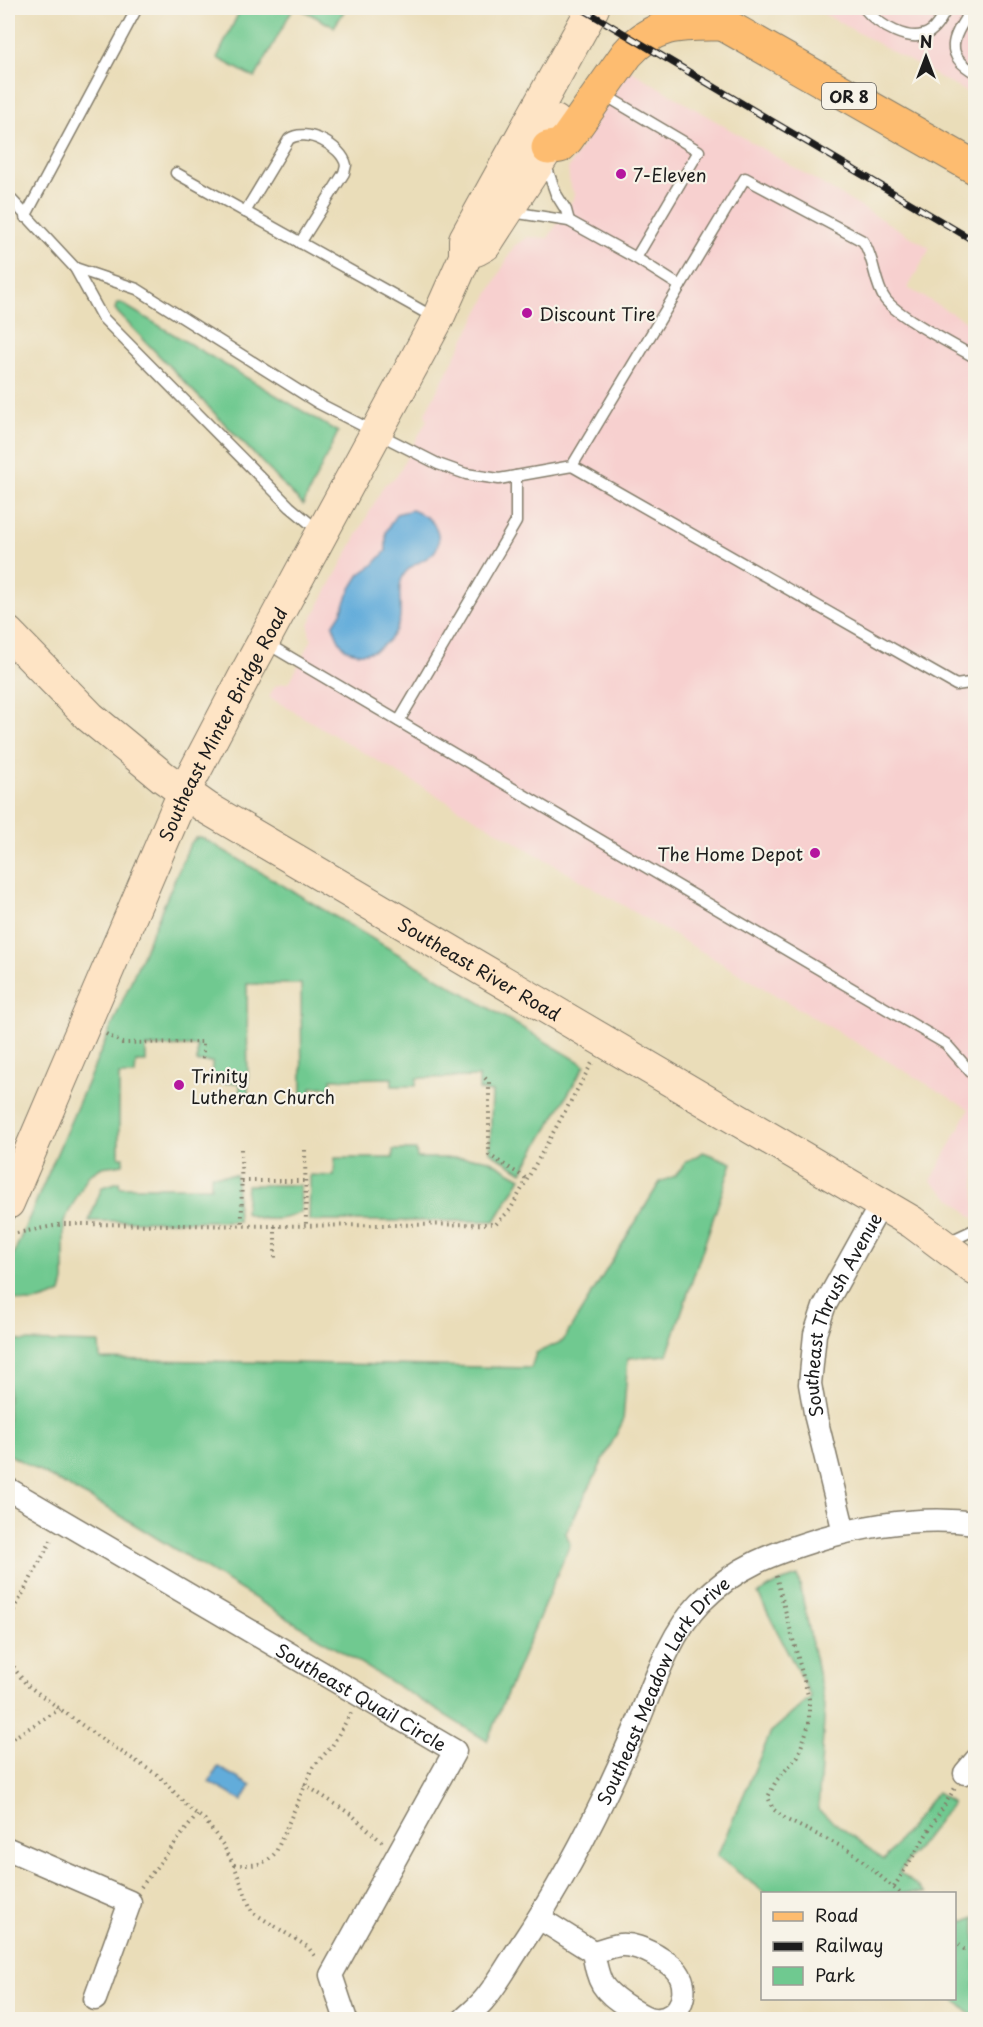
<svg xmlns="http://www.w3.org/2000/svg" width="983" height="2027" font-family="'Playpen Sans',sans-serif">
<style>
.built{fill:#f7d0cf}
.green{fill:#6fc990;stroke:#467256;stroke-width:1.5}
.water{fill:#62acda;stroke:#3f647b;stroke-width:1.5}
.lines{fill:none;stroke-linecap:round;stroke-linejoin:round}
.lane-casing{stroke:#837c6a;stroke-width:13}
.street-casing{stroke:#837c6a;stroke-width:25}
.secondary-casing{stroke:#837c6a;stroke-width:34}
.primary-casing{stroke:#837c6a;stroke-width:35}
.path{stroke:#837c6a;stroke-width:4;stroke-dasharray:1.5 4.5;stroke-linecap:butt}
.lane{stroke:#fff;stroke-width:10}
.street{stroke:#fff;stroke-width:22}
.secondary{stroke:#fee4c5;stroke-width:32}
.primary{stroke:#fdbc6f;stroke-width:33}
.rail-casing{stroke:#1c1c1c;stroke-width:7}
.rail{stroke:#f7f3e8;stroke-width:4.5;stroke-dasharray:14;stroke-linecap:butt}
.poi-dot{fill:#b5179e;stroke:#f7f3e8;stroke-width:2}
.labels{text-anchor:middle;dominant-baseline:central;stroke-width:4.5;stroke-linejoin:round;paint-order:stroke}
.shield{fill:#f7f3e8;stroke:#5e5c59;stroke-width:1.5}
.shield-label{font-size:16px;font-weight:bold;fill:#1c1c1c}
.poi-label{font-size:18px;fill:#1c1c1c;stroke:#f7f3e8;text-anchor:start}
.street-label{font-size:18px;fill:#1c1c1c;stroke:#f7f3e8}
</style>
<rect width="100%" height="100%" fill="#f7f3e8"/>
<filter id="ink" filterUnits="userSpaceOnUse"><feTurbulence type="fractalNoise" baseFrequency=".0167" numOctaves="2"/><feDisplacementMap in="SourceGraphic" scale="12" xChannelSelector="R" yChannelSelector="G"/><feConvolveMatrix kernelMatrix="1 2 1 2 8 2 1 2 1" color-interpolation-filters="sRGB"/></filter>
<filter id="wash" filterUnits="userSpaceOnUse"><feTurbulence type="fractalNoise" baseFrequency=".008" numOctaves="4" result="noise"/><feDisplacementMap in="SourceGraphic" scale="24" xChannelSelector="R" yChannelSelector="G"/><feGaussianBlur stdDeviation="1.35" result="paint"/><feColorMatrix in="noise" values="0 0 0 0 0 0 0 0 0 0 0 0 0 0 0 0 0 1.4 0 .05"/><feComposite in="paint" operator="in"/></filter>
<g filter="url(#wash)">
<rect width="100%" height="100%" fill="#eaddb9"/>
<g class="built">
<polygon points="813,8 975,8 975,97"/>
<polygon points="628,69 930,248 908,288 976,327 975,1219 931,1181 969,1109 269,697 275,686 283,683 289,683 312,639 309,633 309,624 384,485 396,477 427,420 425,413 514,246 528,237 548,238 575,196 570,185 568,169"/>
</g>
<g class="green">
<polygon points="241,8 287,8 292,10 255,78 217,58"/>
<polygon points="299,8 346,8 334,27"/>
<polygon points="117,303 121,303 338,432 303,505 118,313 115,309"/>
<path d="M196,838h7l382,227 -63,107 -32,-20 2,-60 -13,-2v-13l-62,1 -1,8h-24v-8l-61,1v8h-20v15h-9l-1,-118h-54l1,114h-8v-15h-28v-21h-15v-16l-51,1v15h-10l-1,13h-16v82h5l-1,7 -21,3 -14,9 -24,45v61l-3,11c-17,8 -37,15 -53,2v-28l182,-423z"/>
<polygon points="393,1150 416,1150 417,1158 479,1158 489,1160 521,1178 495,1221 309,1221 310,1175 334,1176 335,1158 393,1158"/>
<polygon points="703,1152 732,1163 667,1355 628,1358 623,1421 566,1533 570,1544 487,1741 111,1510 8,1454 8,1337 21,1341 99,1343 100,1359 531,1368 536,1353 563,1341 660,1182 675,1176 686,1162"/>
<polygon points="211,1175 236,1175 238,1221 89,1221 102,1187 119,1182 120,1187 211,1187"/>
<path d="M247,1185h53l1,27c-18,9 -37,10 -56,1z"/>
<polygon points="798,1576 825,1706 818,1810 884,1860 937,1792 952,1803 899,1872 926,1893 765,1893 717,1856 771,1732 811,1697 758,1594 780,1582"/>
<polygon points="955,1915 964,1922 975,1917 975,2019 954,1999"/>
</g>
<g class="water">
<path d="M412,510c12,5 23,10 26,24 5,27 -25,24 -35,42 -7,13 0,32 -4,46 -7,21 -27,37 -49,29 -10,-4 -14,-17 -17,-26l8,-12 9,-23 10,-16 13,-9 13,-14v-19l10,-18z"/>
<polygon points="218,1767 251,1786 242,1801 209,1782"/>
</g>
</g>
<g filter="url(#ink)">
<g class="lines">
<g class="lane-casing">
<g id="lane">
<path d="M864,8c13,16 47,38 67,23 7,-5 12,-16 16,-23"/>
<path d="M972,8c-16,26 -33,45 4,65"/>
<polyline points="545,163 556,194 566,210 569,221"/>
<polyline points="176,173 435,318"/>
<polyline points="8,196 75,268 102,317 290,507 319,531"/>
<path d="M245,212l44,-73c17,-12 53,7 57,26l-2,8 -44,70"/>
<polyline points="512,212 569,221 636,258 699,151 603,94"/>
<polyline points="25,217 137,8"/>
<polyline points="636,258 680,286"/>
<polyline points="75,268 137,289 318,403 438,464 466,474 499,479 572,466 956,685 976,682"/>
<path d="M572,466l173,-288 118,63c12,18 11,43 22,58 12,17 69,46 91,59"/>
<polyline points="266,643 946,1044 976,1078"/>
<polyline points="399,721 516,522 516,476"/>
<polyline points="976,1182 976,1183"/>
<polyline points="946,1243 976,1229"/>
</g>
</g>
<g class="street-casing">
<g id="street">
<path id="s1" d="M8,1489l447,262 -124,224 15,45"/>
<path id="s2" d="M844,1532l-28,-114 -6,-34 5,-50 9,-27 57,-103"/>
<polyline points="965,1773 976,1760"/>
<polyline points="8,1849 130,1902 95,1999"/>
<path d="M539,1918l54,34c6,32 8,37 35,55 7,4 16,11 25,12 29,3 40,-33 21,-51 -5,-5 -13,-9 -19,-13 -11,-6 -22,-11 -35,-10 -9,1 -18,5 -27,7"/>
<path id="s3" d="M463,2020c6,-6 14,-12 20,-19 14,-16 24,-35 36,-53 45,-67 81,-137 113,-212 19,-43 35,-99 68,-133 37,-38 74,-50 123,-65 49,-14 102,-22 153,-15"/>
</g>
</g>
<g class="secondary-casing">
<g id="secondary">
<polyline points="476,250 485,245 548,148 550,131 555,121"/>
<path id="s4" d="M8,633l82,84 73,60 44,31 705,414 64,48"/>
<path id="s5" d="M8,1203l176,-411 65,-124 188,-348 28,-63v-18l128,-231"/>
</g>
</g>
<g class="primary-casing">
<g id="primary">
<polyline points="695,8 976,168"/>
<path d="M548,148l12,-2 7,-7 60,-85c29,-33 56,-30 96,-30"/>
</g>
</g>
<g class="path">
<polyline points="106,1034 122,1043 203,1042 203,1061"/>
<polyline points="485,1078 489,1082 489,1155 527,1179"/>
<polyline points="241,1149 242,1225"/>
<polyline points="305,1150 306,1226"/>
<polyline points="242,1181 306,1181"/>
<polyline points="275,1226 275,1261"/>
<polyline points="17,1233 64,1224 79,1224 275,1226 496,1224 510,1210 592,1063"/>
<polyline points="776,1576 809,1699 809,1724 798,1756 776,1781 768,1797 773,1809 787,1820 851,1851 901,1894"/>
<polyline points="8,1621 53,1537"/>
<polyline points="8,1656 16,1671 27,1685 97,1736 159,1776 190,1809 205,1820 223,1845 234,1865 252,1912 308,1947 317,1959"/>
<polyline points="8,1741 60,1709"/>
<polyline points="304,1784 352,1815 382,1842"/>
<path d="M234,1865c18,0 30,2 42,-13l37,-85 19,-21 19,-33"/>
<polyline points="141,1887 197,1815"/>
<polyline points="894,1887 955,1788"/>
<polyline points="954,1941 964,1949 976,1951"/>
</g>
<use href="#lane" class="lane"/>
<use href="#street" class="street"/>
<use href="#secondary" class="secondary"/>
<use href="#primary" class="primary"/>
<g class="rail-casing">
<polyline id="rail" points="581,8 976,242"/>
</g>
<use href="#rail" class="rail"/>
</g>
</g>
<g class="poi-dot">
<circle cx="621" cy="174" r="6"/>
<circle cx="527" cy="313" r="6"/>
<circle cx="815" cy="853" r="6"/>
<circle cx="179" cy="1085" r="6"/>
</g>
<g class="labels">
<rect class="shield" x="822" y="83" width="54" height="26" rx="4.5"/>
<g class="shield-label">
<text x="849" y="96">OR 8</text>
</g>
<g class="poi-label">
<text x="633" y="174">7-Eleven</text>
<text x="539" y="313">Discount Tire</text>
<text x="803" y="853" text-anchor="end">The Home Depot</text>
<text x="191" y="1075">Trinity<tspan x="191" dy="21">Lutheran Church</tspan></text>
</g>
<g class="street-label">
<text stroke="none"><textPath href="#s5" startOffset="525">Southeast Minter Bridge Road</textPath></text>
<text stroke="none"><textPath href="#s4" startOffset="582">Southeast River Road</textPath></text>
<text stroke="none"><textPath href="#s2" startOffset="228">Southeast Thrush Avenue</textPath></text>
<text stroke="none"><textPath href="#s3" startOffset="388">Southeast Meadow Lark Drive</textPath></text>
<text stroke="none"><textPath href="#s1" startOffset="410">Southeast Quail Circle</textPath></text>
</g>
</g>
<rect width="983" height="2027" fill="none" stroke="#f7f3e8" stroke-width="30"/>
<rect x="761" y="1892" width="195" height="108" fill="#f7f3e8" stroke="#9f9d96" stroke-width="1.5"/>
<rect x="773" y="1912" width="30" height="9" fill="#fdbc6f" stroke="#9f9d96" stroke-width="1.5"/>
<text x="815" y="1922" font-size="18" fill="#1c1c1c">Road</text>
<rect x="773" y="1942" width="30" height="9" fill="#1c1c1c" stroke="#9f9d96" stroke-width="1.5"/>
<text x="815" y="1952" font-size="18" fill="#1c1c1c">Railway</text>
<rect x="773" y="1967" width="30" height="18" fill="#6fc990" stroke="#9f9d96" stroke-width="1.5"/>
<text x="815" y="1982" font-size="18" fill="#1c1c1c">Park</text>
<g transform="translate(926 57)" stroke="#f7f3e8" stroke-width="4.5" paint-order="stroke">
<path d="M0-4.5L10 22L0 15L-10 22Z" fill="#1c1c1c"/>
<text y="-9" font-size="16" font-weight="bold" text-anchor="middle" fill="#1c1c1c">N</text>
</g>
</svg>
